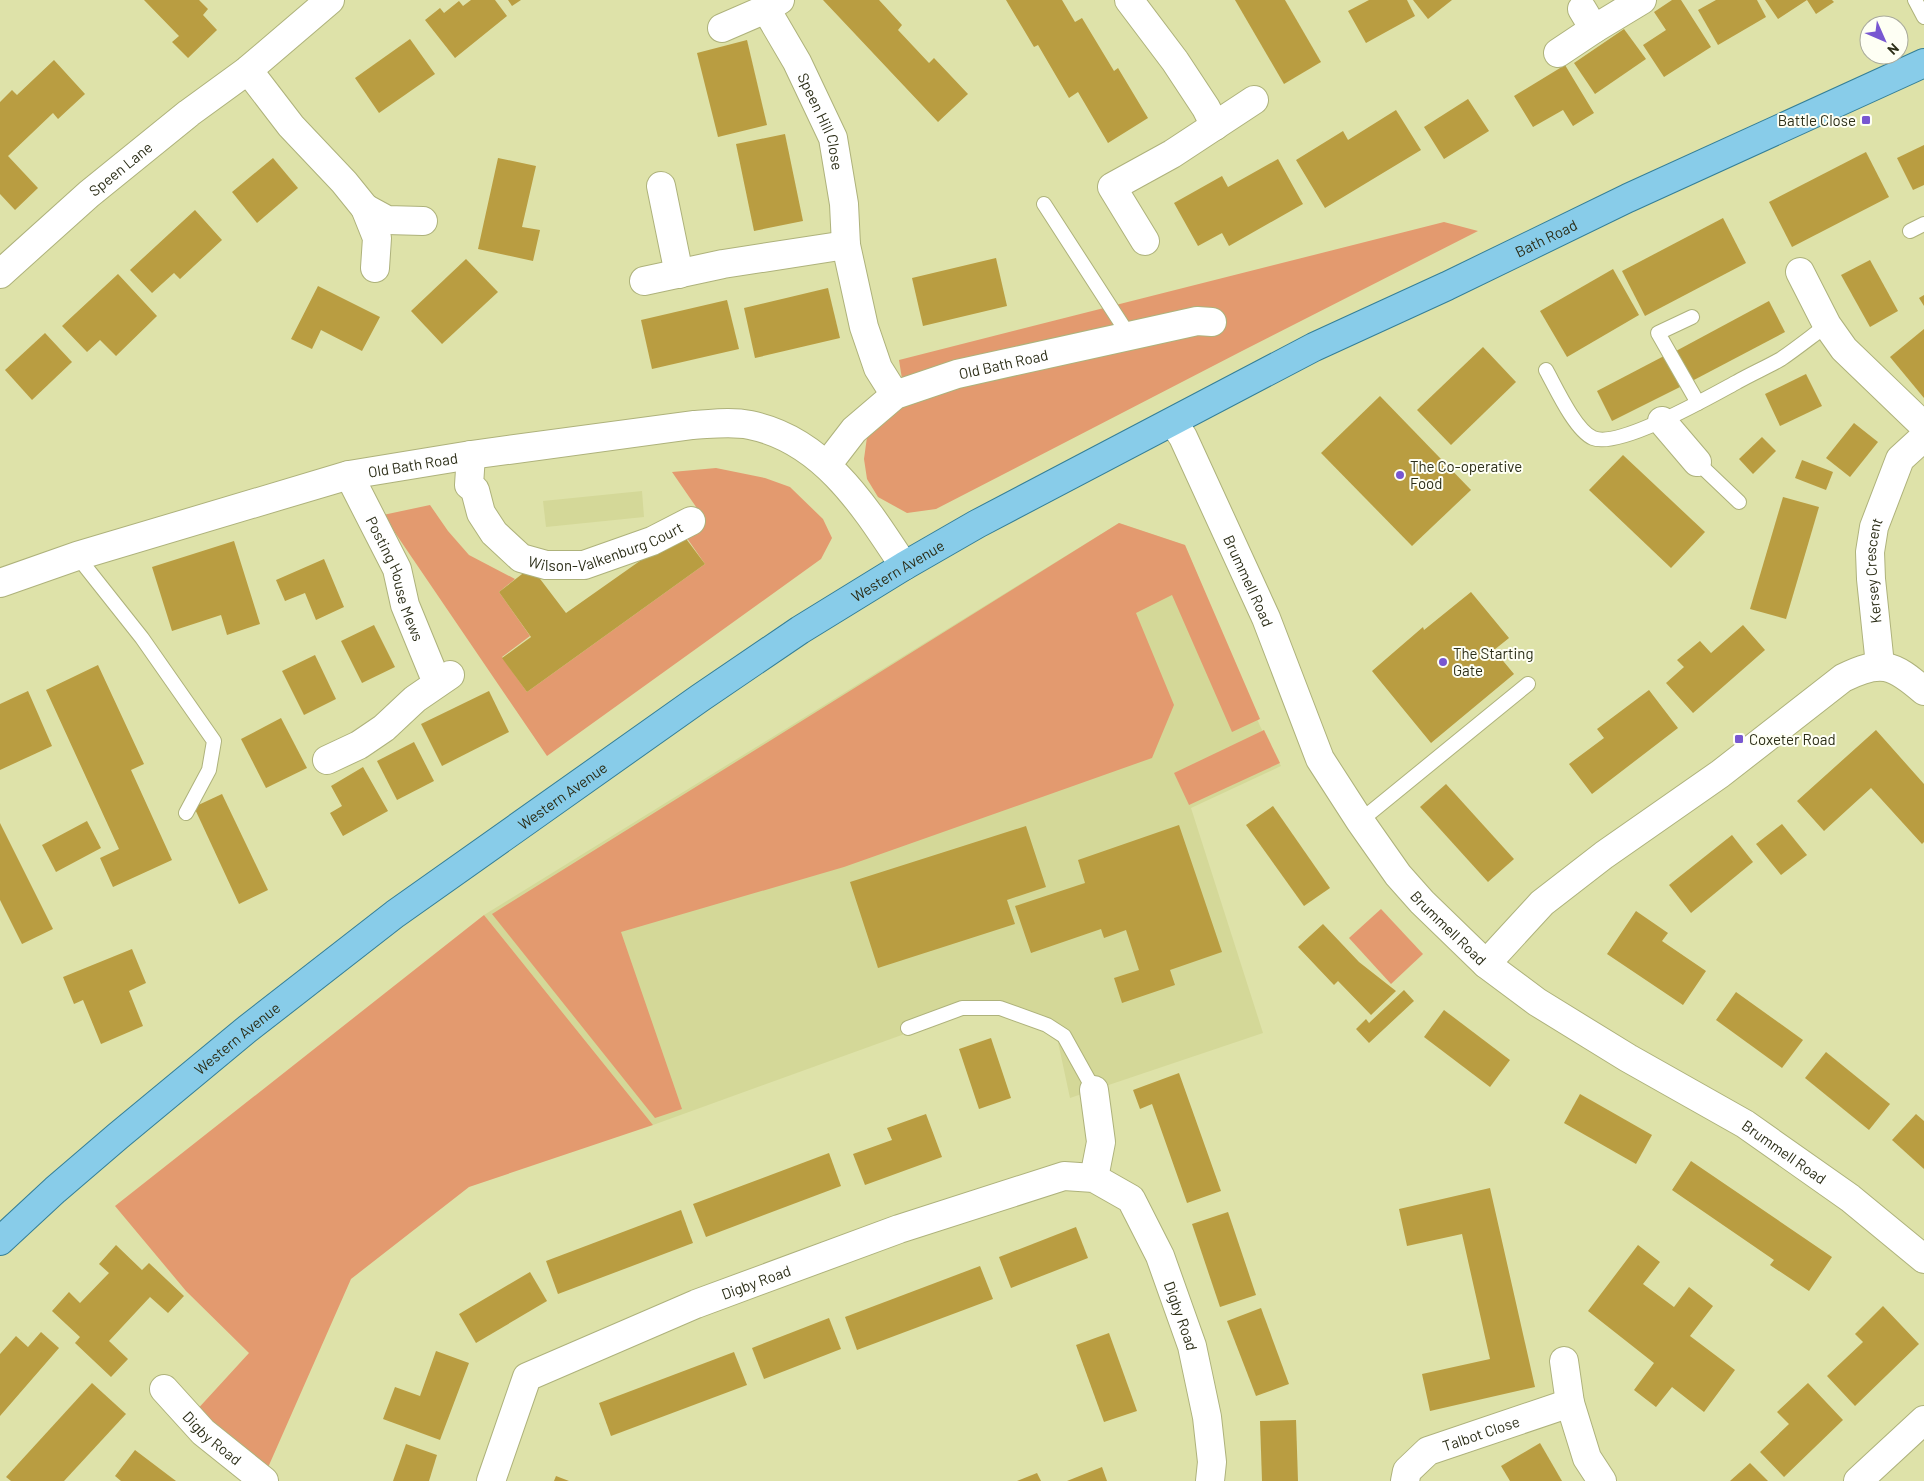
<svg xmlns="http://www.w3.org/2000/svg" width="1924" height="1481" font-family="Barlow,sans-serif">
<style>
.built{fill:#d4d898}
.green{fill:#e39a6f}
.building{fill:#b99d41}
.lines{fill:none;stroke-linecap:round;stroke-linejoin:round}
.service-casing{stroke:#aeb27b;stroke-width:16}
.minor-casing{stroke:#aeb27b;stroke-width:30}
.tertiary-casing{stroke:#aeb27b;stroke-width:30}
.primary-casing{stroke:#347f97;stroke-width:30}
.service{stroke:#fff;stroke-width:14}
.minor{stroke:#fff;stroke-width:28}
.tertiary{stroke:#fff;stroke-width:28}
.primary{stroke:#88cce9;stroke-width:28}
.poi-dot{fill:#7857d1;stroke:#fefff4;stroke-width:2}
.labels{text-anchor:middle;dominant-baseline:central;stroke-width:4;stroke-linejoin:round;paint-order:stroke}
.poi-label{font-size:15px;fill:#2c2e18;stroke:#fefff4;text-anchor:start}
.street-label{font-size:15px;fill:#2c2e18;stroke:#fefff4}
</style>
<rect width="100%" height="100%" fill="#dee2a9"/>
<g class="built">
<polygon points="642,491 644,517 546,527 543,501"/>
<polygon points="1119,523 1185,545 1260,726 1281,766 1191,808 1263,1033 1070,1098 1058,1042 1022,1016 982,1006 653,1125 484,915"/>
</g>
<g class="green">
<polygon points="1444,222 1478,231 1242,351 936,509 907,513 878,497 867,479 864,459 867,437 905,398 899,360"/>
<polygon points="716,468 765,478 790,487 823,519 832,538 821,559 547,756 383,515 430,505 448,531 469,555 515,579 499,592 530,636 502,657 527,692 705,564 682,531 703,517 672,472"/>
<polygon points="1119,523 1185,545 1260,719 1232,732 1172,595 1136,613 1174,705 1152,758 844,867 621,932 682,1109 655,1118 492,914"/>
<polygon points="1264,730 1280,763 1189,805 1174,773"/>
<polygon points="1381,909 1423,954 1391,984 1349,938"/>
<polygon points="484,915 653,1125 469,1187 351,1279 266,1472 194,1413 249,1353 186,1291 115,1206"/>
</g>
<g class="building">
<polygon points="144,0 199,0 208,9 203,15 217,30 188,58 172,42 179,36"/>
<polygon points="471,0 495,0 507,16 455,58 425,20 440,8 444,13 459,1 463,6"/>
<polygon points="508,0 521,0 512,6"/>
<polygon points="823,0 879,0 902,25 898,30 929,63 934,58 968,94 938,122"/>
<polygon points="1006,0 1062,0 1075,22 1082,18 1114,71 1118,68 1148,118 1108,143 1078,92 1069,98 1038,45 1034,47"/>
<polygon points="1235,0 1285,0 1321,62 1284,84"/>
<polygon points="1369,0 1407,0 1415,16 1366,43 1348,11"/>
<polygon points="1413,0 1452,0 1428,19"/>
<polygon points="1672,0 1681,0 1711,47 1664,77 1643,45 1666,30 1654,12"/>
<polygon points="1716,0 1757,0 1766,17 1718,45 1698,10"/>
<polygon points="1765,0 1832,0 1834,2 1816,14 1807,0 1778,19"/>
<polygon points="1624,29 1646,59 1595,94 1574,63"/>
<polygon points="410,39 435,74 379,113 355,78"/>
<polygon points="747,40 767,125 718,137 697,53"/>
<polygon points="54,60 85,94 58,119 53,113 8,156 38,188 15,210 0,194 0,102 12,90 17,95"/>
<polygon points="1565,65 1594,113 1573,126 1563,110 1533,127 1514,96"/>
<polygon points="1468,99 1489,131 1444,159 1424,127"/>
<polygon points="1396,110 1421,150 1325,208 1296,160 1343,131 1348,140"/>
<polygon points="785,134 803,221 754,231 736,144"/>
<polygon points="1924,145 1924,185 1913,190 1897,158"/>
<polygon points="1866,152 1889,197 1792,247 1769,202"/>
<polygon points="273,158 298,188 257,223 232,192"/>
<polygon points="498,158 536,166 522,227 540,230 533,261 478,249"/>
<polygon points="1278,159 1303,204 1229,246 1222,233 1198,246 1174,203 1222,176 1228,187"/>
<polygon points="195,210 222,240 180,279 174,273 152,293 130,270"/>
<polygon points="1723,218 1746,263 1645,316 1622,271"/>
<polygon points="996,258 1007,306 923,326 912,278"/>
<polygon points="466,259 498,292 442,344 411,311"/>
<polygon points="1870,260 1898,311 1870,327 1841,275"/>
<polygon points="1613,269 1639,315 1567,357 1540,311"/>
<polygon points="118,274 157,316 116,356 100,340 87,352 62,326"/>
<polygon points="318,286 380,317 362,351 321,330 312,349 291,339"/>
<polygon points="828,288 840,338 755,358 744,308"/>
<polygon points="1924,295 1924,306 1919,298"/>
<polygon points="727,300 739,349 652,369 641,320"/>
<polygon points="1769,301 1785,332 1692,381 1676,351"/>
<polygon points="1924,329 1924,398 1890,357"/>
<polygon points="45,333 72,362 32,400 5,370"/>
<polygon points="1483,347 1516,382 1451,445 1417,410"/>
<polygon points="1664,356 1680,387 1612,421 1597,391"/>
<polygon points="1806,374 1822,406 1780,426 1765,394"/>
<polygon points="1380,396 1471,490 1412,546 1321,453"/>
<polygon points="1854,423 1878,442 1850,477 1826,458"/>
<polygon points="1762,437 1776,451 1753,474 1739,459"/>
<polygon points="1623,455 1705,532 1671,568 1589,490"/>
<polygon points="1802,460 1833,472 1826,490 1795,478"/>
<polygon points="1783,497 1819,507 1786,619 1750,609"/>
<polygon points="681,532 705,564 527,692 502,658 531,637 499,592 531,567 566,613"/>
<polygon points="234,541 260,624 227,635 221,615 172,631 152,567"/>
<polygon points="324,559 344,607 316,620 305,593 285,601 276,580"/>
<polygon points="1471,592 1509,638 1494,650 1514,674 1431,743 1372,671 1423,627 1424,630"/>
<polygon points="374,625 395,667 362,683 341,641"/>
<polygon points="1743,625 1765,650 1693,713 1666,683 1684,667 1677,660 1700,641 1711,653"/>
<polygon points="315,655 336,699 304,715 282,671"/>
<polygon points="98,665 144,764 131,770 172,860 113,887 100,858 119,849 46,690"/>
<polygon points="1649,690 1678,728 1592,794 1569,764 1604,738 1597,729"/>
<polygon points="28,691 52,746 0,770 0,704"/>
<polygon points="489,691 509,732 442,766 421,724"/>
<polygon points="281,718 307,768 266,788 241,739"/>
<polygon points="1876,730 1924,784 1924,842 1922,844 1871,788 1824,831 1797,801"/>
<polygon points="414,742 434,781 397,800 377,761"/>
<polygon points="363,767 388,811 343,836 330,813 342,806 331,786"/>
<polygon points="1446,784 1514,859 1488,882 1420,807"/>
<polygon points="222,794 268,890 239,904 194,807"/>
<polygon points="1273,806 1330,888 1304,906 1246,825"/>
<polygon points="87,821 101,848 56,872 42,845"/>
<polygon points="0,823 53,929 22,944 0,900"/>
<polygon points="1782,824 1807,855 1781,875 1756,844"/>
<polygon points="1179,825 1222,952 1170,970 1175,985 1122,1003 1114,978 1139,970 1126,930 1104,938 1101,929 1031,953 1015,906 1085,883 1078,860"/>
<polygon points="1026,826 1046,887 1007,900 1015,924 878,968 850,882"/>
<polygon points="1732,835 1753,862 1691,913 1669,885"/>
<polygon points="1636,911 1668,933 1662,941 1706,971 1683,1005 1607,954"/>
<polygon points="1323,924 1359,962 1396,991 1371,1015 1338,981 1334,985 1298,947"/>
<polygon points="132,949 146,983 129,991 143,1026 101,1044 83,1000 74,1004 63,977"/>
<polygon points="1404,990 1414,1001 1369,1043 1356,1029 1366,1019 1369,1023"/>
<polygon points="1736,992 1803,1040 1782,1068 1716,1020"/>
<polygon points="1444,1010 1510,1060 1490,1087 1424,1037"/>
<polygon points="991,1038 1011,1098 979,1109 959,1049"/>
<polygon points="1826,1052 1890,1104 1869,1130 1805,1078"/>
<polygon points="1179,1073 1221,1191 1187,1203 1152,1104 1140,1109 1133,1090"/>
<polygon points="1580,1094 1652,1135 1636,1164 1564,1123"/>
<polygon points="926,1114 942,1157 865,1185 853,1154 892,1140 887,1128"/>
<polygon points="1916,1114 1924,1121 1924,1169 1892,1140"/>
<polygon points="829,1153 841,1186 706,1237 693,1204"/>
<polygon points="1691,1161 1832,1257 1809,1291 1770,1265 1774,1260 1672,1190"/>
<polygon points="1490,1188 1535,1387 1430,1411 1422,1374 1490,1359 1462,1234 1407,1246 1399,1209"/>
<polygon points="681,1210 693,1243 558,1294 546,1261"/>
<polygon points="1228,1212 1256,1295 1220,1307 1192,1224"/>
<polygon points="1076,1227 1088,1258 1011,1288 999,1257"/>
<polygon points="116,1245 142,1270 149,1263 184,1296 168,1313 150,1297 109,1341 128,1359 111,1377 75,1343 80,1337 52,1311 69,1292 80,1303 109,1273 99,1264"/>
<polygon points="1638,1245 1660,1262 1643,1284 1674,1307 1689,1287 1713,1306 1690,1336 1735,1370 1704,1412 1672,1387 1656,1407 1634,1390 1654,1363 1588,1311"/>
<polygon points="980,1266 993,1299 857,1350 845,1317"/>
<polygon points="530,1272 547,1301 476,1343 459,1314"/>
<polygon points="1883,1306 1919,1344 1855,1406 1827,1376 1863,1342 1855,1334"/>
<polygon points="1261,1308 1289,1384 1256,1396 1227,1321"/>
<polygon points="829,1318 841,1349 764,1379 752,1348"/>
<polygon points="41,1332 59,1348 0,1416 0,1354 16,1336 28,1347"/>
<polygon points="1109,1333 1137,1411 1104,1422 1076,1345"/>
<polygon points="436,1351 469,1363 440,1440 383,1419 395,1387 420,1396"/>
<polygon points="734,1352 747,1385 611,1436 599,1403"/>
<polygon points="92,1383 126,1414 64,1481 11,1481 6,1477"/>
<polygon points="1808,1383 1843,1420 1784,1477 1760,1452 1789,1424 1777,1412"/>
<polygon points="1296,1420 1298,1481 1262,1481 1260,1421"/>
<polygon points="1540,1443 1562,1481 1510,1481 1501,1466"/>
<polygon points="406,1444 437,1455 429,1481 393,1481"/>
<polygon points="135,1450 168,1475 176,1481 121,1481 115,1476"/>
<polygon points="1750,1463 1768,1481 1730,1481"/>
<polygon points="1102,1467 1107,1481 1067,1481"/>
<polygon points="1037,1473 1041,1481 1017,1481"/>
<polygon points="556,1476 569,1481 554,1481"/>
</g>
<g class="lines">
<g class="service-casing">
<g id="service">
<polyline points="1915,0 1924,17"/>
<polyline points="1044,204 1130,337"/>
<polyline points="1910,231 1924,224"/>
<polyline points="1692,317 1658,333 1698,403"/>
<path d="M1546,370c10,18 29,60 47,68 26,11 118,-42 144,-56 14,-8 30,-15 44,-23 16,-11 31,-23 46,-34"/>
<polyline points="1697,462 1739,502"/>
<polyline points="77,556 142,638 214,741 209,770 186,813"/>
<polyline points="1360,821 1528,684"/>
<polyline points="908,1028 962,1008 1000,1008 1047,1025 1064,1036 1094,1090"/>
</g>
</g>
<g class="minor-casing">
<g id="minor">
<polyline points="1129,0 1175,61 1206,108 1215,126"/>
<path id="s1" d="M766,9l31,53 36,76 11,66 2,41 18,82 14,41 17,27"/>
<polyline points="1582,9 1594,29"/>
<polyline points="722,28 766,9 780,0"/>
<polyline points="1558,53 1594,29 1642,0"/>
<polyline points="248,70 291,126 344,182 365,208 377,238 375,268"/>
<polyline points="661,186 679,274"/>
<polyline points="365,208 387,220 423,221"/>
<polyline points="1145,241 1112,187 1172,154 1254,100"/>
<polyline points="1800,272 1827,325 1844,349 1924,426"/>
<path id="s2" d="M0,274l89,-80 100,-81 59,-43 82,-70"/>
<polyline points="644,281 723,264 846,245"/>
<polyline points="1662,421 1697,462"/>
<path id="s3" d="M471,455l-2,30 6,5 6,23 13,20 27,25 25,7h38l68,-24 39,-20"/>
<path id="s4" d="M827,465l27,-35 41,-35 62,-21 240,-53 15,1"/>
<path id="s5" d="M349,475l48,94 8,36 32,78"/>
<path id="s6" d="M1880,665l-9,-86 -1,-27 4,-25 26,-68 24,-22"/>
<polyline points="327,760 359,745 384,728 415,699 450,675"/>
<path d="M1486,964l56,-61 62,-48 116,-81 123,-96c38,-19 50,-14 81,13"/>
<polyline points="1094,1090 1101,1142 1094,1178"/>
<polyline points="1564,1361 1570,1403 1587,1458 1602,1481"/>
<path id="s7" d="M164,1389l39,43 61,49"/>
<path id="s8" d="M491,1481l36,-104 169,-73 203,-75 165,-53 30,2 37,21 29,57 32,90 15,71 5,45 -2,19"/>
<path id="s9" d="M1405,1481l2,-10 21,-20 142,-48"/>
<polyline points="1858,1481 1924,1420"/>
</g>
</g>
<g class="tertiary-casing">
<g id="tertiary">
<path id="s10" d="M1173,422l10,15 83,181 54,141 40,62 38,54 24,27 64,62 51,38 91,56 117,66 105,74 74,61"/>
<path id="s11" d="M0,583l77,-27 272,-81 122,-20 222,-30c19,-1 38,-4 57,0 74,15 115,82 154,141"/>
</g>
</g>
<g class="primary-casing">
<g id="primary">
<path id="s12" d="M0,1241l55,-51 63,-54 128,-106 149,-116 305,-216 100,-68 104,-64 73,-42 337,-177 133,-61 181,-88 296,-135"/>
</g>
</g>
<use href="#service" class="service"/>
<use href="#minor" class="minor"/>
<use href="#tertiary" class="tertiary"/>
<use href="#primary" class="primary"/>
</g>
<g class="poi-dot">
<rect x="1861" y="115" width="10" height="10" rx="2.5"/>
<circle cx="1400" cy="475" r="5"/>
<circle cx="1443" cy="662" r="5"/>
<rect x="1734" y="734" width="10" height="10" rx="2.5"/>
</g>
<g class="labels">
<g class="poi-label">
<text x="1856" y="120" text-anchor="end">Battle Close</text>
<text x="1410" y="466">The Co-operative<tspan x="1410" dy="17">Food</tspan></text>
<text x="1453" y="653">The Starting<tspan x="1453" dy="17">Gate</tspan></text>
<text x="1749" y="739">Coxeter Road</text>
</g>
<g class="street-label">
<text stroke="none"><textPath href="#s1" startOffset="126">Speen Hill Close</textPath></text>
<text stroke="none"><textPath href="#s2" startOffset="160">Speen Lane</textPath></text>
<text stroke="none"><textPath href="#s12" startOffset="1851">Bath Road</textPath></text>
<text stroke="none"><textPath href="#s4" startOffset="211">Old Bath Road</textPath></text>
<text stroke="none"><textPath href="#s11" startOffset="430">Old Bath Road</textPath></text>
<text stroke="none"><textPath href="#s3" startOffset="211">Wilson-Valkenburg Court</textPath></text>
<text stroke="none"><textPath href="#s12" startOffset="1122">Western Avenue</textPath></text>
<text stroke="none"><textPath href="#s6" startOffset="95">Kersey Crescent</textPath></text>
<text stroke="none"><textPath href="#s5" startOffset="114">Posting House Mews</textPath></text>
<text stroke="none"><textPath href="#s10" startOffset="176">Brummell Road</textPath></text>
<text stroke="none"><textPath href="#s12" startOffset="718">Western Avenue</textPath></text>
<text stroke="none"><textPath href="#s10" startOffset="581">Brummell Road</textPath></text>
<text stroke="none"><textPath href="#s12" startOffset="312">Western Avenue</textPath></text>
<text stroke="none"><textPath href="#s10" startOffset="986">Brummell Road</textPath></text>
<text stroke="none"><textPath href="#s8" startOffset="358">Digby Road</textPath></text>
<text stroke="none"><textPath href="#s8" startOffset="884">Digby Road</textPath></text>
<text stroke="none"><textPath href="#s9" startOffset="95">Talbot Close</textPath></text>
<text stroke="none"><textPath href="#s7" startOffset="69">Digby Road</textPath></text>
</g>
</g>
<g transform="translate(1884 40) rotate(135)"><circle r="24" fill="#fefff4" stroke="#aaab9c"/>
<path d="M0-4L9 19L0 12L-9 19Z" fill="#7857d1"/>
<text y="-8" font-size="14" font-weight="bold" text-anchor="middle" fill="#2c2e18">N</text>
</g>
</svg>
